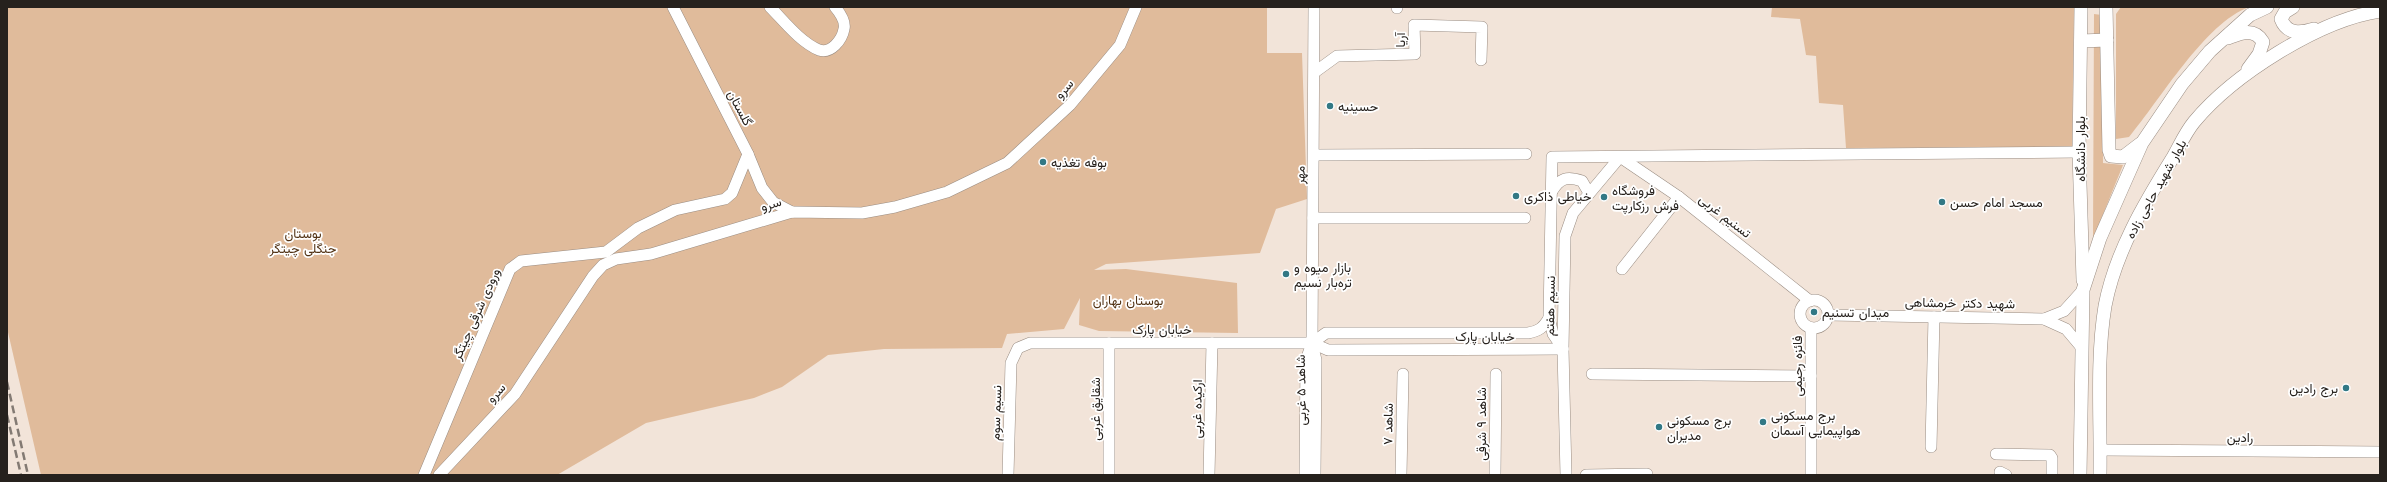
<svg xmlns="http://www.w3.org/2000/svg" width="2387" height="482" font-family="'Work Sans',Vazirmatn,sans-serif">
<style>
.green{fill:#e0bb9b}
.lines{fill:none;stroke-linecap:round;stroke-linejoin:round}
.minor-casing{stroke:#9a8d83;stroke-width:12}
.major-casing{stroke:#9a8d83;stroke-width:14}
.minor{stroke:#fff;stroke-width:11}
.major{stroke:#fff;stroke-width:13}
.rail{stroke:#837a73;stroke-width:2.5;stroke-dasharray:8 4;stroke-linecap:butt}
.poi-dot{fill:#327885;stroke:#fff;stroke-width:1.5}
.labels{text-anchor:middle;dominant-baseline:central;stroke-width:3.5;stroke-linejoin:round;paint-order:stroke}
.street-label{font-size:13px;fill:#26211d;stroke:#fff}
.poi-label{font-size:13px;fill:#26211d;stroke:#fff;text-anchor:start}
.park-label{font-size:13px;fill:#513214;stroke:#fff}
</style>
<rect width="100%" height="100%" fill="#f2e4d9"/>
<g class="green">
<polygon points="7,7 1267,7 1267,53 1302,53 1307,199 1276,209 1260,253 1106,264 1094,270 1126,269 1237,283 1238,333 1099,331 1079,325 1080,298 1064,329 1007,334 1002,348 884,349 828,355 782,387 754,398 646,423 557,475 41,475 7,328"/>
<polygon points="1772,7 2074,7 2072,147 1846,148 1843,105 1819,103 1816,56 1806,55 1800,19 1771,17"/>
<path d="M2121,7h128c-44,16 -89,93 -120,130l-13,2v-125z"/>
<polygon points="2094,14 2102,15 2103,163 2123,165 2093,239"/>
</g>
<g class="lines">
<g class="minor-casing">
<g id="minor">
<polyline points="673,7 748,154 762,188 773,202 792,212"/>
<path d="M770,7c14,14 30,35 49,43 12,4 23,-10 25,-21 2,-8 -4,-16 -9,-22"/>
<polyline points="1314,7 1312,343 1316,360 1315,475"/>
<polyline points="1397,8 1397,7"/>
<polyline points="1315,72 1337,56 1415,54 1414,25 1482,27 1481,60"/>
<polyline points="1315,155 1526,154"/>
<polyline points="1620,157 1679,197 1810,301"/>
<path d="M1552,191c8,-13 15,-15 30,-10l7,12"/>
<polyline points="1313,218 1525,218"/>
<polyline points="1622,269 1679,197"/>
<circle cx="1814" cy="314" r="14"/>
<polyline points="1829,315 2044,319 2066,329 2082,348"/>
<polyline points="2044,319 2064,311 2083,290"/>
<polyline points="1811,328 1811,475"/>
<polyline points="1109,343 1109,475"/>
<path d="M1312,343l14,-10h202c11,-2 15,-5 21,-15"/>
<polyline points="1563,349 1553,334 1549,318 1552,157 2079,152"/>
<polyline points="1592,374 1811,376"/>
<polyline points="1931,447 1934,317"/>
<polyline points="2100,450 2380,452"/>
<polyline points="1996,454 2050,455 2052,458 2052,475"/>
<polyline points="2000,472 2006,475"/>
<polyline points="424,475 510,269 521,261 606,252 638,228 675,210 725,199 732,193 748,154"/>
<polyline points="439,475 515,394 593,276 603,265 616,259 651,254 792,212 862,213 895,207 947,192 1007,163 1070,105 1120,45 1136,7"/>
<polyline points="1008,475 1011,363 1018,348 1030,343 1312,343 1328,350 1563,349"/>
<polyline points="1209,475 1212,343"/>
<polyline points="1305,475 1306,360 1312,343"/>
<polyline points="1401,475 1403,374"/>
<polyline points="1495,475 1496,374"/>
<polyline points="1566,475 1563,349 1565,236 1573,213 1620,157"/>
<polyline points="1586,475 1647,474"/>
</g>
</g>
<g class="major-casing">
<g id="major">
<polyline points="2081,7 2079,152 2083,280"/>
<polyline points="2106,7 2109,150 2111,156 2123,157 2140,144"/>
<path d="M2293,7l-8,5 -4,7c6,16 20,14 33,10"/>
<path d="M2228,38c13,-5 26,-11 35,4l-4,12 -11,15"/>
<polyline points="2081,41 2107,40"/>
<polyline points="2080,475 2083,290 2100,238 2142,143 2182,84 2210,51 2250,15 2267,7"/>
<path d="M2100,475c1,-54 -4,-115 5,-169 10,-53 39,-102 67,-147 7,-12 13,-26 22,-37 39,-47 125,-102 186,-111"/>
</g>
</g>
<use href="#minor" class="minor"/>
<use href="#major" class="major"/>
<g class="rail">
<polyline points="7,382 28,475"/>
<polyline points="7,415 21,475"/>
</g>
</g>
<g class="poi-dot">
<circle cx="1330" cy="106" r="4"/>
<circle cx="1043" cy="162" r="4"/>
<circle cx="1516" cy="196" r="4"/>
<circle cx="1604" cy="197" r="4"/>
<circle cx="1942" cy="202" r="4"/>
<circle cx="1286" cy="274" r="4"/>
<circle cx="1814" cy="312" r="4"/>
<circle cx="2346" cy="388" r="4"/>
<circle cx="1763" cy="422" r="4"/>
<circle cx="1659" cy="427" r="4"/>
</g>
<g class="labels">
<g class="street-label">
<text transform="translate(1400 40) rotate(-90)">آریا</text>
<text transform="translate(1064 89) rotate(-49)">سرو</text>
<text transform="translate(740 108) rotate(62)">گلستان</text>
<text transform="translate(2080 149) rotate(-90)">بلوار دانشگاه</text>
<text transform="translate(1300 175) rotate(-89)">مهر</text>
<text transform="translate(2156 189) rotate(-61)">بلوار شهید حاجی زاده</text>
<text transform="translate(771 204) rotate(-17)">سرو</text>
<text transform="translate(1725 216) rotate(38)">تسنیم غربی</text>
<text transform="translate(1960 303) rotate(1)">شهید دکتر خرمشاهی</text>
<text transform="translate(1550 306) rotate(-89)">نسیم هفتم</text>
<text transform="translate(476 314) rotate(-66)">ورودی شرقی چیتگر</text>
<text x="1162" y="329">خیابان پارک</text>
<text x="1485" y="336">خیابان پارک</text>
<text transform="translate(1797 366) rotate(-90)">فائزه رحیمی</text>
<text transform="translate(1301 390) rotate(-91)">شاهد ۵ غربی</text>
<text transform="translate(496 393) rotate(-48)">سرو</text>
<text transform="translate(1095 409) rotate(-90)">شقایق غربی</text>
<text transform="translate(1197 409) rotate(-89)">ارکیده غربی</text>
<text transform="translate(996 413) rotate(-88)">نسیم سوم</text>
<text transform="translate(1388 424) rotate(-89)">شاهد ۷</text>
<text transform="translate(1481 424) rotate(-90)">شاهد ۹ شرقی</text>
<text x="2240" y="437">رادین</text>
</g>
<g class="poi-label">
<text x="1338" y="106">حسینیه</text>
<text x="1051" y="162">بوفه تغذیه</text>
<text x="1612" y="190">فروشگاه<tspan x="1612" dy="15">فرش رزکارپت</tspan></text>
<text x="1524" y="196">خیاطی ذاکری</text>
<text x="1950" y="202">مسجد امام حسن</text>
<text x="1294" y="267">بازار میوه و<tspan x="1294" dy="15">تره‌بار نسیم</tspan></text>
<text x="1822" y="312">میدان تسنیم</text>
<text x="2338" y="388" text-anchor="end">برج رادین</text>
<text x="1771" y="415">برج مسکونی<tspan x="1771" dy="15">هواپیمایی آسمان</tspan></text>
<text x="1667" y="420">برج مسکونی<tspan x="1667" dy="15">مدیران</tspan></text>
</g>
<g class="park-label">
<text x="303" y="233">بوستان<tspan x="303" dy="15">جنگلی چیتگر</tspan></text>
<text x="1128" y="300">بوستان بهاران</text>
</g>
</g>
<rect width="2387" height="482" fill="none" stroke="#26211d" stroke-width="16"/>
</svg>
